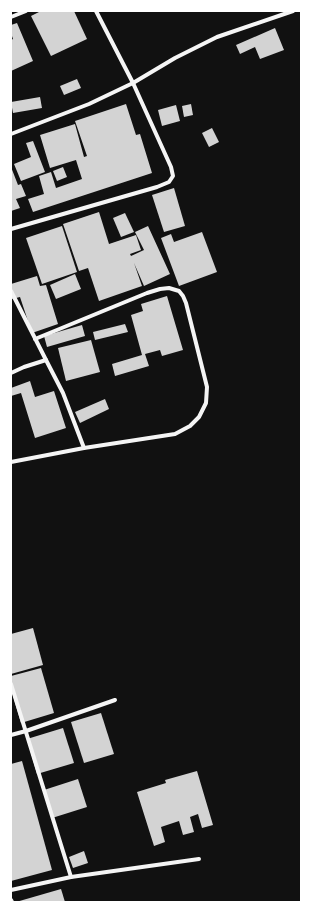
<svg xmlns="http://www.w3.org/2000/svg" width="312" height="913" font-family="'Libre Baskerville',serif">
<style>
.building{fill:#d3d3d3}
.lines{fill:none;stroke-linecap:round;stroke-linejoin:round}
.minor{stroke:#f5f5f5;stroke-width:4}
</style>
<rect width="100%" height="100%" fill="#111"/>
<g class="building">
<polygon points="41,11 74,11 87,39 51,56 31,16"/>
<polygon points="17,23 33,61 11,71 11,40 13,39 11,33 11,25"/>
<polygon points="275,28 284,50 260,59 255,47 240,54 236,45"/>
<polygon points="77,79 81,88 64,95 60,86"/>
<polygon points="40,97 42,108 13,113 11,102"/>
<polygon points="126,104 136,135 140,134 152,173 33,212 28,199 44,194 39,176 51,172 56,188 82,179 76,160 50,168 40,135 75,124 84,157 87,156 75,121"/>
<polygon points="191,104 193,115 184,117 182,106"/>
<polygon points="176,105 180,121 162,126 158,110"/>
<polygon points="212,128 219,142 209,147 202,133"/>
<polygon points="33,141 45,172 21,181 14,164 31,157 26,143"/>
<polygon points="11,167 18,185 21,184 26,196 16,199 20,208 11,211"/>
<polygon points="63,167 67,177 57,181 53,171"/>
<polygon points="174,188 185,226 164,232 152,195"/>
<polygon points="99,212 109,244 136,235 141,250 130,254 131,256 144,250 135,232 148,226 170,274 144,286 134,263 142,286 99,301 88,268 79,271 63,224"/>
<polygon points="125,213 134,232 121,237 113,218"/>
<polygon points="62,226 77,272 42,284 26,238"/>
<polygon points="202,232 217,272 179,286 161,238 171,234 174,242"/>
<polygon points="75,274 81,289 56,299 50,285"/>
<polygon points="37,276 40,286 46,285 58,324 32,333 20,297 12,299 11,284"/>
<polygon points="167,296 183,350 162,356 160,350 145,354 149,366 115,376 112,364 142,355 131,315 143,311 141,304"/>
<polygon points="125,324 128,332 95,340 93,332"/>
<polygon points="82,325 85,336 47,347 44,336"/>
<polygon points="91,340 100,372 66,381 58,348"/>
<polygon points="30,381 35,397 54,391 66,428 35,438 21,393 11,396 11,388"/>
<polygon points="105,399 109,409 80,423 75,412"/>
<polygon points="33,628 43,665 11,674 11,634"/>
<polygon points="41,668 54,713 21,723 11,689 11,676"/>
<polygon points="101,713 114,754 84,763 71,722"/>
<polygon points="63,728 74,763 37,774 27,739"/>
<polygon points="22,761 52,870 11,881 11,764"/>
<polygon points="197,771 213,825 202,828 198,814 190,817 194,832 183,835 179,821 161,827 165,842 154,846 137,792 166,783 165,780"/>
<polygon points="78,779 87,807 52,818 44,790"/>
<polygon points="84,851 88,863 73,868 69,857"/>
<polygon points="61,889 65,902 16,902"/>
</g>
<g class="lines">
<g class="minor">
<polyline points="11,17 26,11"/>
<polyline points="11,134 89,104 133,83 175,58 217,37 293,11"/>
<polyline points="11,229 157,187 169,182 173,176 171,167 133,83 96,11"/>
<polyline points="11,291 46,360 24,367 11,373"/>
<polyline points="46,360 63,393 84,448"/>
<polyline points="11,462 84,448 175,434 190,426 199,417 206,403 207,387 186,303 183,296 179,291 169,288 160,289 147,293 35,339"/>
<polyline points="11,684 71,877"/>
<polyline points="11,735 26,731 115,700"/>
<polyline points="11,890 71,877 199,859"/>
<polyline points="11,900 12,902"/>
</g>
</g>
<rect width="312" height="913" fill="none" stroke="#ffffff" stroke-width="24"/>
</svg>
